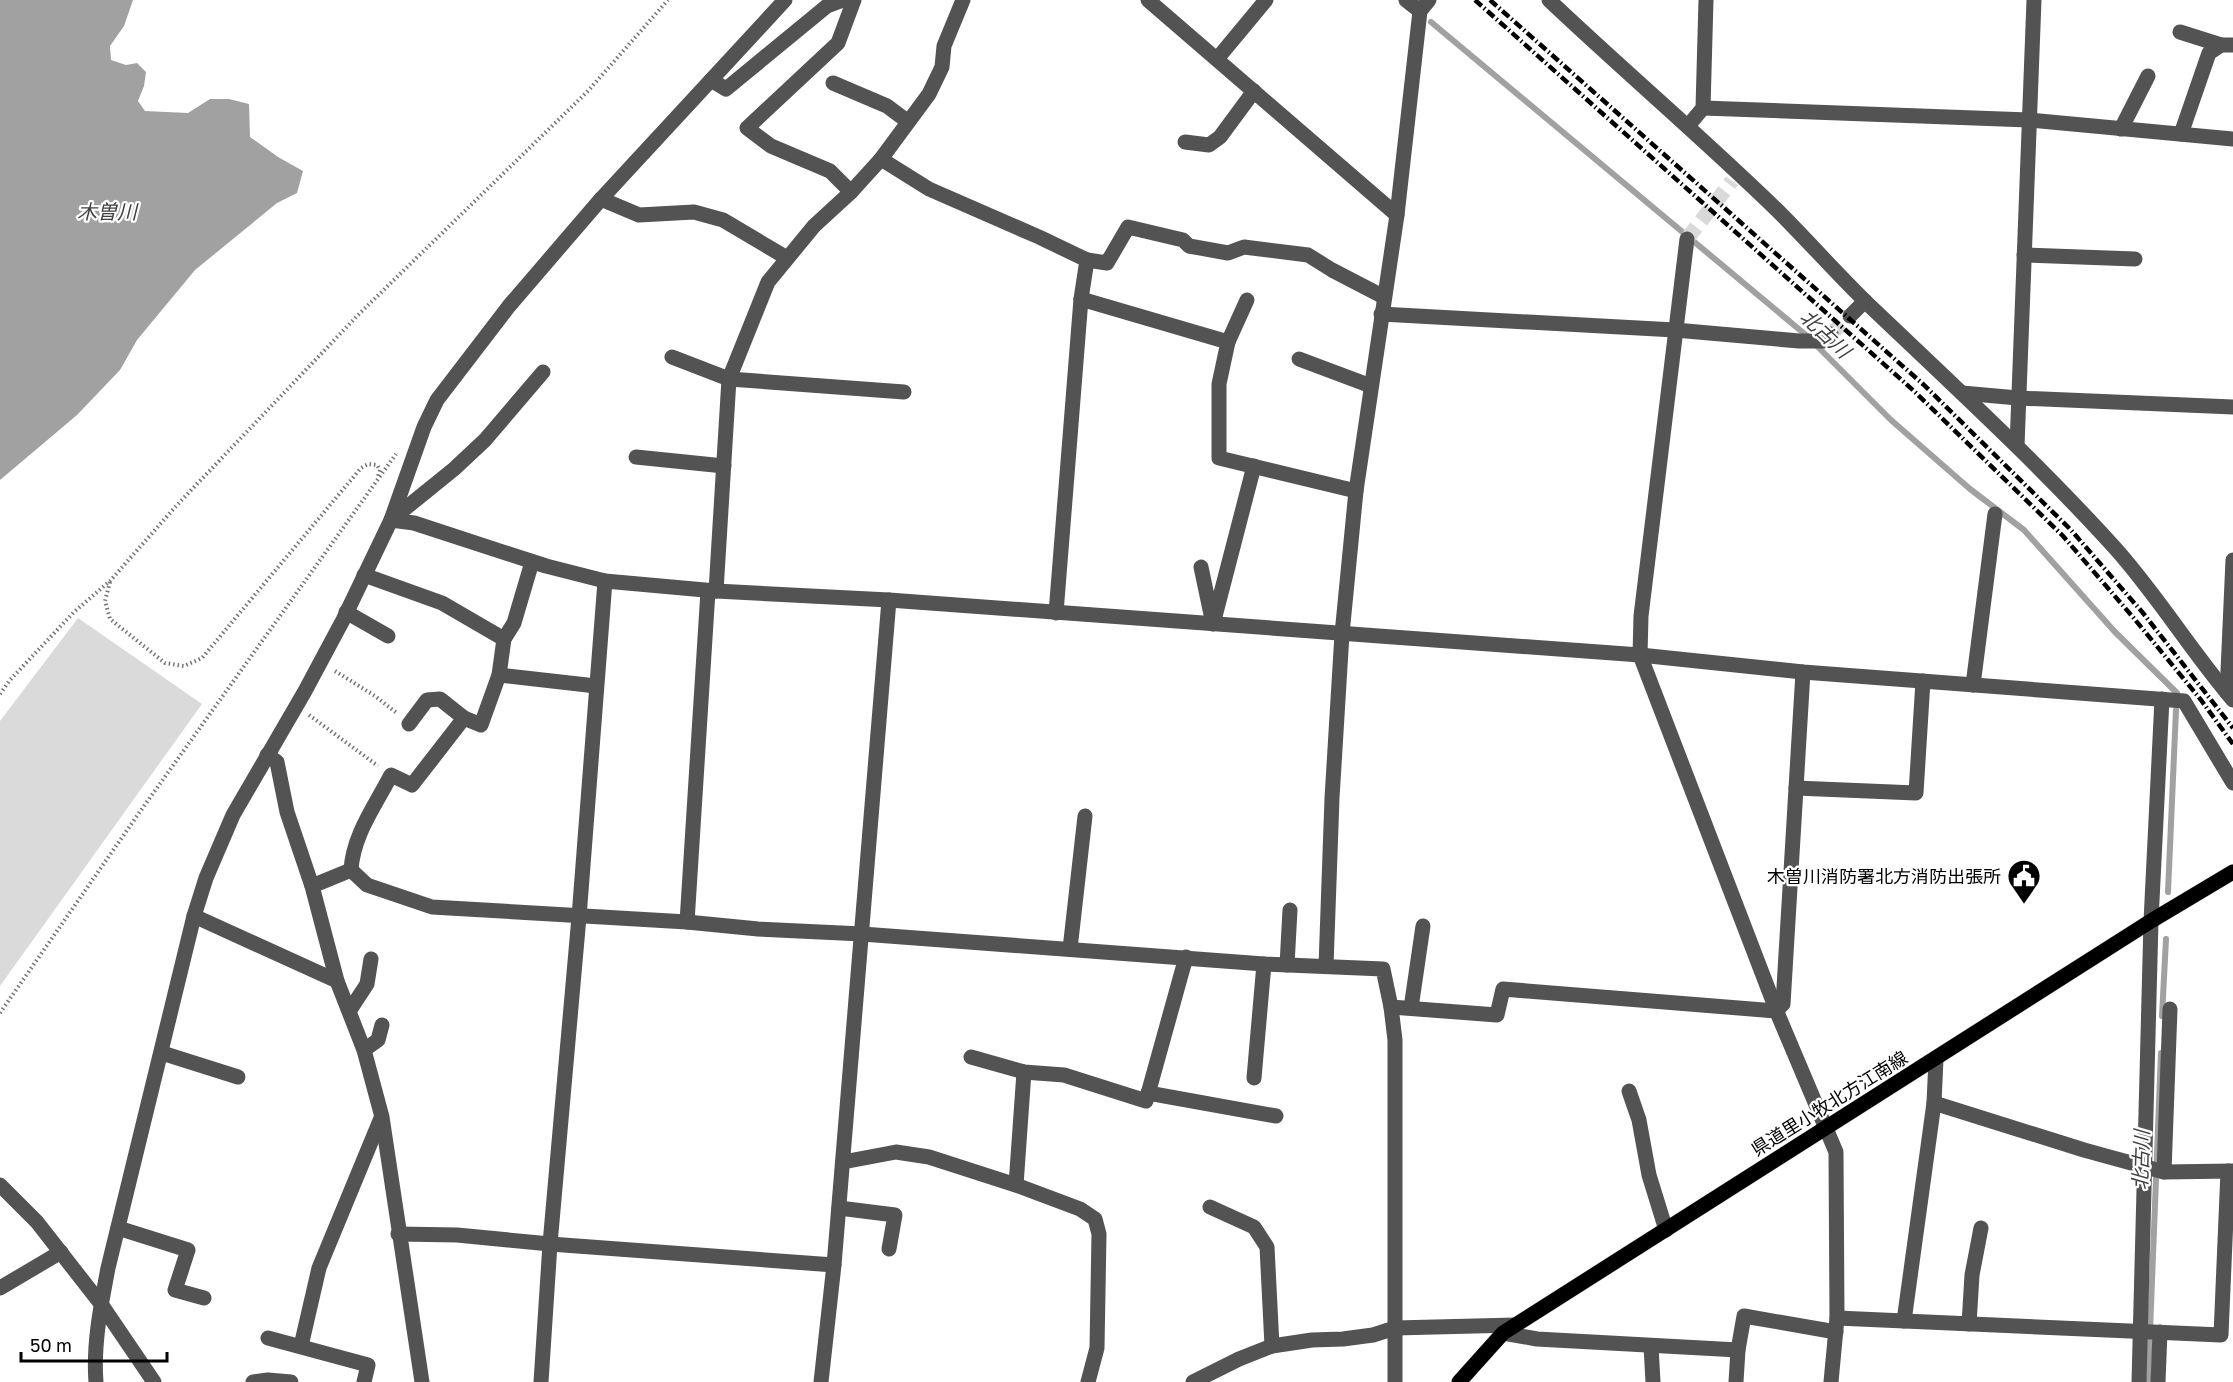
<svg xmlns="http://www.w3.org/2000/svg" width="2233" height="1382" font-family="'Golos Text','Noto Sans JP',sans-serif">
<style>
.green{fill:#dadada}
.water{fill:#a1a1a1}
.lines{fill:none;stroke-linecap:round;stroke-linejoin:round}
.stream{stroke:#a1a1a1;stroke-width:6}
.minor-tunnel{stroke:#d9d9d9;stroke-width:15;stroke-dasharray:15 8;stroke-linecap:butt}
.major-casing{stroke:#dbdbdb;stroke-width:16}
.path{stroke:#757575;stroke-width:4;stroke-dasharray:1.5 3;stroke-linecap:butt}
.minor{stroke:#535353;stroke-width:15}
.major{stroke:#000;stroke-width:15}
.rail{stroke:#000;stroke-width:4.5;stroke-dasharray:9 3 1.5 3;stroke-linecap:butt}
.labels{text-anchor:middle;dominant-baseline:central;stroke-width:4.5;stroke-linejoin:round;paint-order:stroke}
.poi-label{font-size:18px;fill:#000;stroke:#fff;text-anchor:end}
.street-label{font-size:18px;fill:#000;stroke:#fff}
.water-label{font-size:20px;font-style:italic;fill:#424242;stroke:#fff}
</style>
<rect width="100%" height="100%" fill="#fff"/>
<polygon class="green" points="78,618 202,704 0,986 0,721"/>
<polygon class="water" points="0,0 133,0 124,26 110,46 111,60 126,65 137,63 146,72 144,86 138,101 145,111 188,113 210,99 229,99 249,104 250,137 278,157 303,171 297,193 277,203 195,270 137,340 120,370 77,415 0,480"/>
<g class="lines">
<g class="stream">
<polyline points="1431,22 1807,336 1891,420 1970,489 2024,530 2115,632 2177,693"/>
<polyline points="2168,892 2176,710"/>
<polyline points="2162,1016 2166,939"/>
<polyline points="2148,1382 2161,1053"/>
</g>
<g class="minor-tunnel">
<polyline points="1687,239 1732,181"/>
<polyline points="1831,334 1850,316"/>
</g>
<g class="major-casing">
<polyline id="major" points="1459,1382 1503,1333 2151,921 2233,872"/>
</g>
<g class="path">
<polyline points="110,582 105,601 110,619 165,663 184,666 202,658 361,468 368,464 377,465 380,470 378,476"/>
<polyline points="335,671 375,696 398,714"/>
<polyline points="0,694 10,680 74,612 110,581 177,505 361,312 588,91 668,0"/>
<polyline points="309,715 378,766"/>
<polyline points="0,1013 139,813 396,454"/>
</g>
<g class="minor">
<polyline points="1148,0 1397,215"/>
<polyline points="1406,0 1420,11"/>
<path d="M1549,0c75,71 154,138 228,210 32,32 61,65 93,96 83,79 168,157 245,242 43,48 76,103 118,152"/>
<polyline points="2180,32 2221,45"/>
<polyline points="1217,59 1266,0"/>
<polyline points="711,80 726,89 827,6 843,0"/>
<polyline points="833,83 887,106 907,121"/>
<polyline points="1703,108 2029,120 2233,139"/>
<polyline points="1688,126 1703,108 1706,0"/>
<polyline points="2121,129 2148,76"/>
<polyline points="2181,134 2209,53 2221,45 2233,45"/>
<polyline points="1185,142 1209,145 1220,137 1254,91"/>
<polyline points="881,159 929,94 942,67 944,46 963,0"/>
<polyline points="851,192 830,171 771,146 747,128 838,43 854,0"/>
<polyline points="601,199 639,215 694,212 723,220 787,258"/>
<polyline points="1687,239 1641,616 1640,655 1779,1017 1836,1152 1837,1318 1831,1382"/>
<polyline points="2024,255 2135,259"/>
<polyline points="1087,260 1107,263 1128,227 1183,240 1189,246 1228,253 1244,247 1308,255 1332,270 1384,297"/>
<polyline points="1081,299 1228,342 1219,384 1219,458 1356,491"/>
<polyline points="1381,314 1675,330 1799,341 1825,341 1831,334"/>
<polyline points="1850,316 1865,301"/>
<polyline points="1228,342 1247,300"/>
<polyline points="672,357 729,379 904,392"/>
<polyline points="1299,359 1371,386"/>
<polyline points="1962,393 2018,398 2233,407"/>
<polyline points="2017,446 2034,0"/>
<polyline points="636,457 724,466"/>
<polyline points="391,520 414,523 546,566 605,581 716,591 889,600 1640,655 1803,672 2184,701 2233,783"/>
<polyline points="391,520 454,469 485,440 543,372"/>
<polyline points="1201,567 1213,624 1254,466"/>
<polyline points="364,575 442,603 504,639"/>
<polyline points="716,591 729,379 768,282 814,226 851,192 881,159 929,189 1039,237 1087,260 1081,299 1056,613"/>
<polyline points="346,612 388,636"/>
<polyline points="499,675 596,686"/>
<polyline points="1973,685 1995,514"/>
<polyline points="2227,693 2233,560"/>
<polyline points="409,724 427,700 440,699 464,718 481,725 499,675 504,639 514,623 532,562"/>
<polyline points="267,755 277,762 287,812 312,886 337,981 364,1050 382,1117 422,1382"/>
<polyline points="1796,788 1916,793 1923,681"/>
<polyline points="351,870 367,885 432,907 687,922 758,929 862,934 1264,964 1383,969 1391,1007 1497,1015 1503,989 1776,1011 1783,1004 1803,672"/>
<path d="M312,886l39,-16c2,-35 24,-64 40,-95l21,10 52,-67"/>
<polyline points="194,916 337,981"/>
<polyline points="687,922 708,591"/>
<polyline points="1070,949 1085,816"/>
<polyline points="1287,965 1290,910"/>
<polyline points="1326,966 1332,798 1342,634 1356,491 1397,215 1420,11 1429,0"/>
<polyline points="1391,1007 1395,1040 1395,1382"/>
<polyline points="1411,1008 1423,926"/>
<polyline points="350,1010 367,984 371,959"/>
<polyline points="364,1050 378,1040 382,1025"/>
<polyline points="162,1053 238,1077"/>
<polyline points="971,1057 1024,1072 1064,1075 1146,1101 1186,957"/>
<polyline points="1254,1078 1264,964"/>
<polyline points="1629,1091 1639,1120 1649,1175 1666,1230"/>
<polyline points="1148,1093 1276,1116"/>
<polyline points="1934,1103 2084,1150 2164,1172 2233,1171"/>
<polyline points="843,1162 896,1152 929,1157 1016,1185 1080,1209 1095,1219 1099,1234 1097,1348 1088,1382"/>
<polyline points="2164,1172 2170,1009"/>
<polyline points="0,1185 37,1222 101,1304 154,1382"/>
<polyline points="1016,1185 1024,1072"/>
<polyline points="1210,1207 1254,1227 1267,1247 1272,1346"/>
<polyline points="839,1208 895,1215 889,1249"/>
<polyline points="118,1228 188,1250 175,1290 204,1298"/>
<polyline points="398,1234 457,1235 550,1244 834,1265"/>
<polyline points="0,1288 61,1252"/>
<polyline points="1837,1318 2221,1335 2228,1171"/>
<polyline points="1904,1321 1934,1103 1936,1059"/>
<polyline points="1969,1324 1972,1275 1981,1228"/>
<polyline points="1503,1333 1537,1339 1738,1350"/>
<polyline points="268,1338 368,1365 364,1382"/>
<polyline points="301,1346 319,1268 381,1118"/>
<polyline points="1651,1346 1653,1382"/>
<path d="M96,1382c-3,-38 5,-77 12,-114l86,-352 12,-38 27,-63 72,-124 38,-71 48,-100 33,-93 13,-27 72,-94 92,-107 184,-199"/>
<polyline points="253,1382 268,1380 291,1382"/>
<polyline points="541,1382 550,1244 579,917 605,581"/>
<polyline points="821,1382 834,1265 889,600"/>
<polyline points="1193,1382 1239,1359 1272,1346 1312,1340 1343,1339 1373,1335 1395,1328 1515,1325"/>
<polyline points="1736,1382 1738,1350 1744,1316 1836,1332"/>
<polyline points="2139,1382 2151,921 2162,699"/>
<polyline points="2158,1382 2160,1332"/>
</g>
<use href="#major" class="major"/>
<g class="rail">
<polyline points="1475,0 1914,391 2063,536 2132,616 2201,700 2233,744"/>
<polyline points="1490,0 1924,385 2071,530 2143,613 2233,728"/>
</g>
</g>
<defs>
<g id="civic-pin" transform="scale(1.725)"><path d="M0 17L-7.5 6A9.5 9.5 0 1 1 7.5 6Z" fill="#000" stroke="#fff"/><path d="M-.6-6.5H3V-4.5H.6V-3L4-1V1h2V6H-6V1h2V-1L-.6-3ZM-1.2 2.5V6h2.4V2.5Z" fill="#fff"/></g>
</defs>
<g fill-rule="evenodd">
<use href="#civic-pin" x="2024" y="876"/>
</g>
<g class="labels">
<g class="poi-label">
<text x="2001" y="876">木曽川消防署北方消防出張所</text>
</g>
<g class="street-label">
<text transform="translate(1829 1103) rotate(-32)">県道里小牧北方江南線</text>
</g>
<g class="water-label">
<text x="107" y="211">木曽川</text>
<text transform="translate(1826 333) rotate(43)">北古川</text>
<text transform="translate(2140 1160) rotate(-88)">北古川</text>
</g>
</g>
<path d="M21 1352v9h146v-9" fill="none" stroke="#000000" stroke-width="3"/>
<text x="30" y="1352" font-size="18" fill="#000000" stroke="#ffffff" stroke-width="4.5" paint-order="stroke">50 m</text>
</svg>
